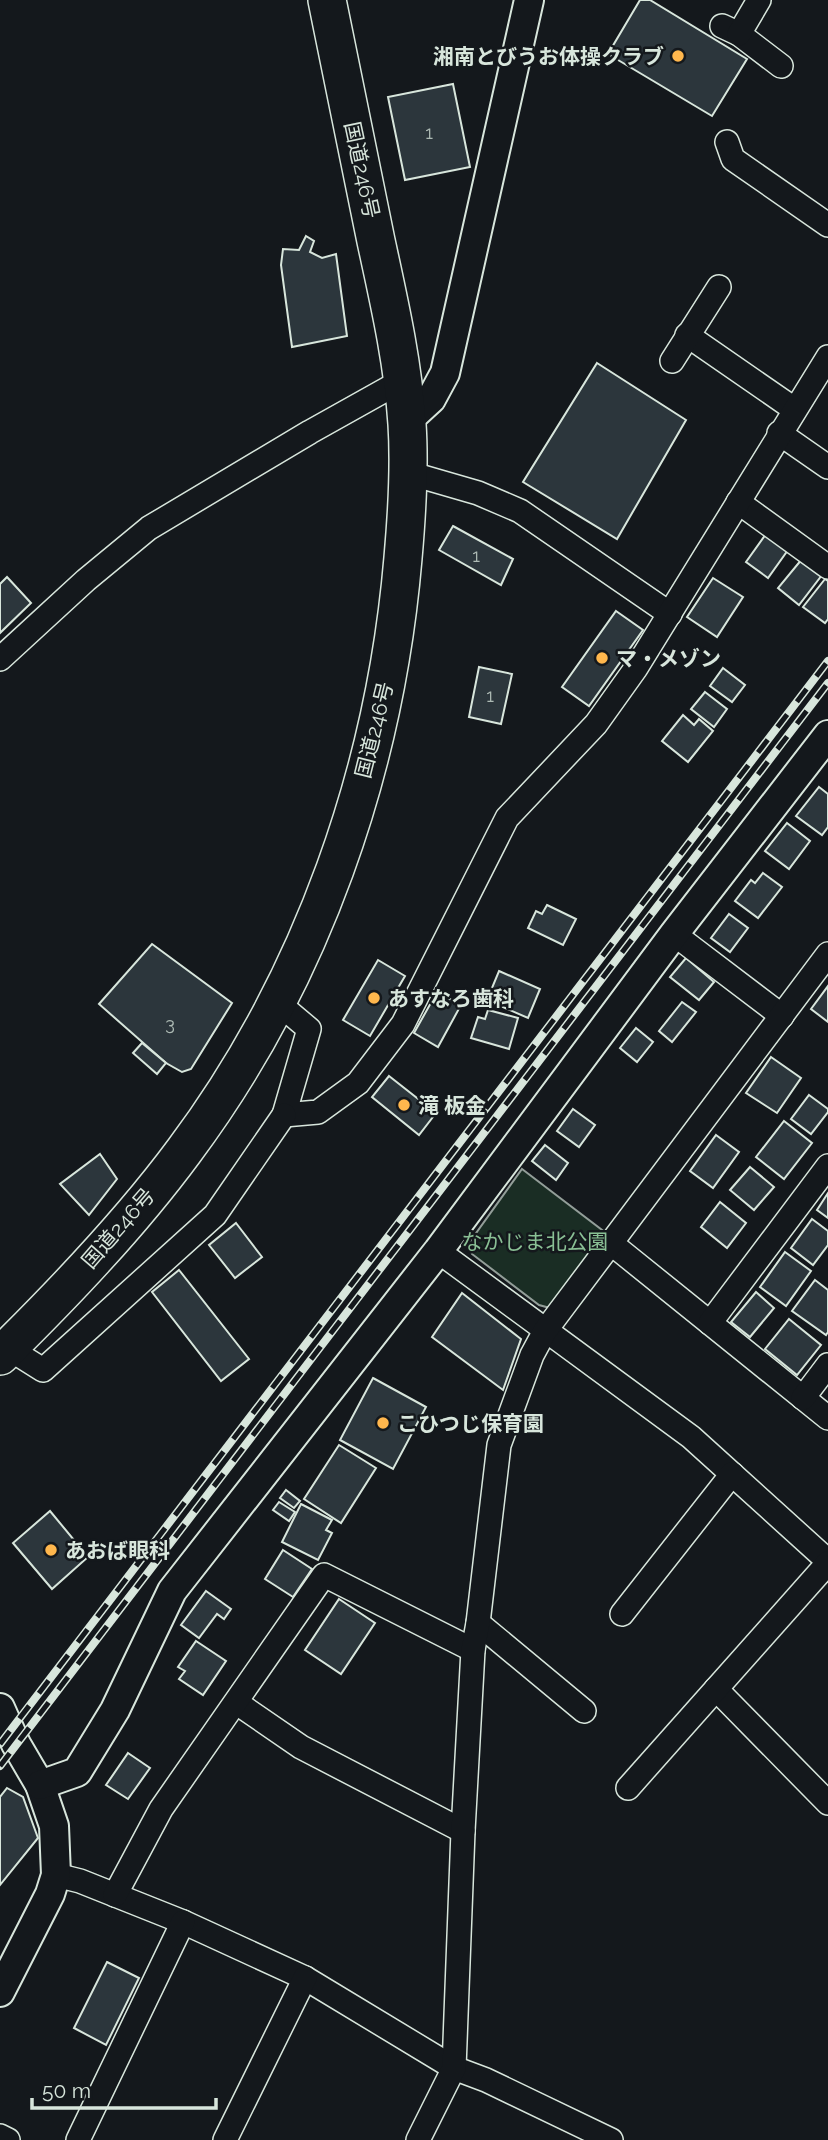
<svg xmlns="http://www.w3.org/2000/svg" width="828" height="2140" font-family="Raleway,'Noto Sans JP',sans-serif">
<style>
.green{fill:#1a2d24;stroke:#939e99;stroke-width:2}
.building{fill:#2c363c;stroke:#d8e6dc;stroke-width:2}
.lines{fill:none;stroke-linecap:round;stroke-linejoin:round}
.minor-casing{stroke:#d8e6dc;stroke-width:26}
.tertiary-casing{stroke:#d8e6dc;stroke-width:32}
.trunk-casing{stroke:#d8e6dc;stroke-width:40}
.minor{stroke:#14181c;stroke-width:23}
.tertiary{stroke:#14181c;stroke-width:28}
.trunk{stroke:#14181c;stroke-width:37}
.rail-casing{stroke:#d8e6dc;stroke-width:8}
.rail{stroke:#14181c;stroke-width:5;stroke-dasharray:16;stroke-linecap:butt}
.poi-dot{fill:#ffb74d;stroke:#14181c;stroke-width:2.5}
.labels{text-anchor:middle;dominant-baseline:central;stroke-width:5;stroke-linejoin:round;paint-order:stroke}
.number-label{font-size:18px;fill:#adbab4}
.poi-label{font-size:21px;font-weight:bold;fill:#d8e6dc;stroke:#14181c;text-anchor:start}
.street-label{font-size:21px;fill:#d8e6dc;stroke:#14181c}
.park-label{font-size:21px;fill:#8ac095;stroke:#14181c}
</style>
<rect width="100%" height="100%" fill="#14181c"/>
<polygon class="green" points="522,1169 606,1233 550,1308 539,1305 472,1254 469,1243"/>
<g class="building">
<polygon points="640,0 650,0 747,59 712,116 608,54"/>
<polygon points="453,84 470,167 405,180 388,97"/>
<polygon points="306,236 314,241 310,252 322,258 336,254 347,336 292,347 281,265 283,249 299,250"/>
<polygon points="597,363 686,420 617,539 523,482"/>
<polygon points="453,526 513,559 501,585 439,550"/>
<polygon points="766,534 788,550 768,578 746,562"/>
<polygon points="802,559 822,575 799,605 778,588"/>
<polygon points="7,577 31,603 0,633 0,584"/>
<polygon points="713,578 743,597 717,637 687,617"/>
<polygon points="825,579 828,581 828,619 825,623 803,607"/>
<polygon points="616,611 643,630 589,706 562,687"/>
<polygon points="479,667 512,674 501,724 469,717"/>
<polygon points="723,668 745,685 732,702 710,686"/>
<polygon points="705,692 727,709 714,727 691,709"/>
<polygon points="683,715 694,725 699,719 713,731 688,762 662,741"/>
<polygon points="819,787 828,794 828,827 822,835 796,816"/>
<polygon points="787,823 810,841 789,869 765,851"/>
<polygon points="763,873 782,887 758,918 735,901 751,880 755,883"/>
<polygon points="547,905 576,919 563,945 528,928 536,911 542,914"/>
<polygon points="729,914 748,928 730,952 711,938"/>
<polygon points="152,944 232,1003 191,1069 182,1072 166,1063 99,1004"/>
<polygon points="686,958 714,982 699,1000 670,977"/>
<polygon points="378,960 405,976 370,1036 343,1020"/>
<polygon points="499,971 540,989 528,1018 487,1000"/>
<polygon points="828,986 828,1022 811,1009"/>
<polygon points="437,992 461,1005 438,1047 414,1033"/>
<polygon points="682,1002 696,1012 672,1042 659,1031"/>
<polygon points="488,1010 518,1018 509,1049 471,1038 478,1017 485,1019"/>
<polygon points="636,1028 653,1042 637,1062 620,1048"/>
<polygon points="142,1043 166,1063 157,1074 133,1053"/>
<polygon points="771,1057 801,1078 777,1113 746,1093"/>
<polygon points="389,1076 436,1113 419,1135 372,1097"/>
<polygon points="809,1095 828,1109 828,1112 811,1134 791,1119"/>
<polygon points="573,1109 595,1125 579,1147 557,1131"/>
<polygon points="784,1121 812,1143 784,1179 756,1157"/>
<polygon points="716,1135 739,1152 713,1188 690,1171"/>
<polygon points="545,1145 568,1163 556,1180 532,1161"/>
<polygon points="100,1154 117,1179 89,1215 60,1184"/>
<polygon points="750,1167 774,1187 754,1210 730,1190"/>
<polygon points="828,1193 828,1218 817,1210"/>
<polygon points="720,1202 746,1223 727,1248 701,1227"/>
<polygon points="812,1219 828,1231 828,1245 813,1265 791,1248"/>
<polygon points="236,1223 262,1257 235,1278 209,1245"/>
<polygon points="785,1252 811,1271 786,1306 760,1287"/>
<polygon points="179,1270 249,1359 221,1381 152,1292"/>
<polygon points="815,1280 828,1290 828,1332 826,1335 792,1311"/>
<polygon points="756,1292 774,1308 750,1337 731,1322"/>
<polygon points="462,1293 521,1339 503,1390 432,1337"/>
<polygon points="789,1319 821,1345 797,1375 765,1349"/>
<polygon points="373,1378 426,1407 393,1469 340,1440"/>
<polygon points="339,1445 376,1468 341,1523 304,1499"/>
<polygon points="286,1490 300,1501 294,1508 280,1498"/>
<polygon points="279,1502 295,1512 289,1521 273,1510"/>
<polygon points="301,1504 332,1520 326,1530 332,1533 318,1560 282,1542"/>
<polygon points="50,1511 88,1557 52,1589 13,1543"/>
<polygon points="283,1550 312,1569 293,1597 265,1579"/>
<polygon points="206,1591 231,1609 224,1619 217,1614 199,1638 181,1625"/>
<polygon points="339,1599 375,1623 341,1674 305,1650"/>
<polygon points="196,1641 226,1661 203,1695 179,1679 185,1671 178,1667"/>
<polygon points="128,1753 150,1768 128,1799 106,1785"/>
<polygon points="7,1788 23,1797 38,1838 0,1885 0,1797"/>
<polygon points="107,1962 139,1978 106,2045 74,2028"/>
</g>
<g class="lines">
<g class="minor-casing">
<g id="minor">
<polyline points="722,26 739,34 781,66"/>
<polyline points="739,34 759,0"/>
<polyline points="727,142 733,159 828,225"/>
<polyline points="687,335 794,409"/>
<polyline points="672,361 719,287"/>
<polyline points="779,433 828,467"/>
<polyline points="409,473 478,493 520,511 670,614"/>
<polyline points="738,502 828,567"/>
<polyline points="0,659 86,580 149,528 310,432 403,380"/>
<polyline points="674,934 782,1016"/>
<polyline points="277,1002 309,1029 284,1115 318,1112 358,1083 403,1024 507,818 596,724 636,668 828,357"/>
<polyline points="612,1244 828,1418"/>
<polyline points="438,1251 691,1437 828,1561"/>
<polyline points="710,1323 828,1166"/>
<polyline points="8,1348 43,1370 215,1215 284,1115"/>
<polyline points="803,1398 828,1365"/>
<polyline points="622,1614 732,1474"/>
<polyline points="478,1623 584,1711"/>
<polyline points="716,1689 828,1803"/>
<polyline points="237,1703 301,1747 463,1831"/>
<polyline points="628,1788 828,1563"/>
<polyline points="56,1875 80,1881 183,1922 305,1978 454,2068 486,2080 611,2140"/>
<polyline points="115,1895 161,1809 324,1575 473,1650"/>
<polyline points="0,2136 8,2140"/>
<polyline points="78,2140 183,1922"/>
<polyline points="225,2140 305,1978"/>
<polyline points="418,2140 454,2068 463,1831 473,1650 478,1623 499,1445 532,1355 545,1331 828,954"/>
</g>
</g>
<g class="tertiary-casing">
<g id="tertiary">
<polyline points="407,421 431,399 445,373 529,0"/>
<polyline points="0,1708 16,1744 40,1785 54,1826 56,1875 50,1894 0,1992"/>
<polyline points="40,1785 77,1772 115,1710 172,1591 438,1251 674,934 828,735"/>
</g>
</g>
<g class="trunk-casing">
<path id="trunk" d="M0,1356c65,-64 130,-132 184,-205 128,-171 201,-381 219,-593 4,-45 7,-89 4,-134 -4,-62 -18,-123 -31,-183 -16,-81 -33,-161 -49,-241"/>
</g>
<use href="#minor" class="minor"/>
<use href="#tertiary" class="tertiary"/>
<use href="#trunk" class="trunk"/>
<g class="rail-casing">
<g id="rail">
<polyline points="0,1744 828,661"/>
<polyline points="0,1766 828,683"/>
</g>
</g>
<use href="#rail" class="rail"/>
</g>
<g class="poi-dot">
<circle cx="678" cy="56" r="7"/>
<circle cx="602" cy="658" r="7"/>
<circle cx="374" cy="998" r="7"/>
<circle cx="404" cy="1105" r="7"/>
<circle cx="383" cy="1423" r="7"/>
<circle cx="51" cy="1550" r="7"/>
</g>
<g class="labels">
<g class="number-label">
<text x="429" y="132">1</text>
<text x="476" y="555">1</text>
<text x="490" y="695">1</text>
<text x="170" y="1023">3</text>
</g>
<g class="poi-label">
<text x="664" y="56" text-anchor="end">湘南とびうお体操クラブ</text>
<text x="616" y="658">マ・メゾン</text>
<text x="388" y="998">あすなろ歯科</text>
<text x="418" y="1105">滝 板金</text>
<text x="397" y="1423">こひつじ保育園</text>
<text x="65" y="1550">あおば眼科</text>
</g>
<g class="street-label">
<text transform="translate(362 170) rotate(78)">国道246号</text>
<text transform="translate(374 730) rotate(-76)">国道246号</text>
<text transform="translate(118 1228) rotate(-49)">国道246号</text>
</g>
<g class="park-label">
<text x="535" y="1241">なかじま北公園</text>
</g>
</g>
<path d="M32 2098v10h184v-10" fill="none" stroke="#d8e6dc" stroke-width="3.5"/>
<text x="42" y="2098" font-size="21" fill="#d8e6dc" stroke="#14181c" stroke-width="5" paint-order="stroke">50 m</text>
</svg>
